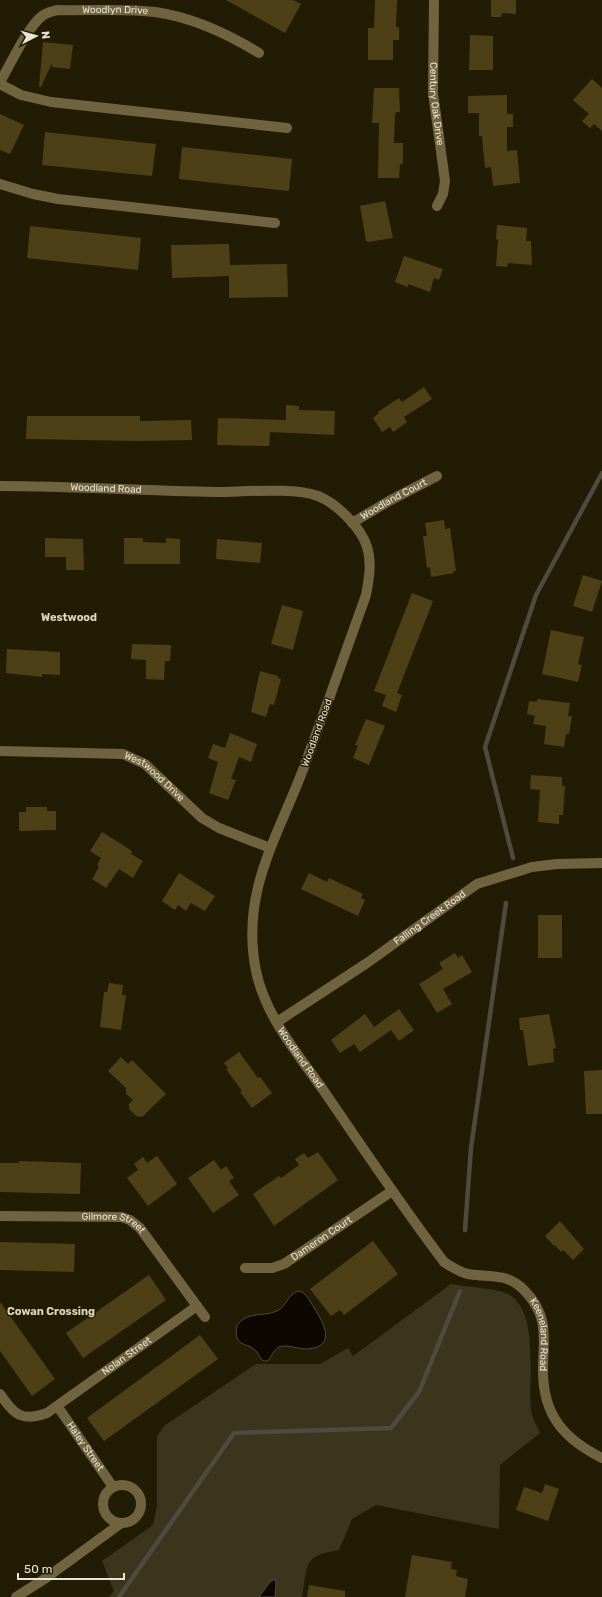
<svg xmlns="http://www.w3.org/2000/svg" width="602" height="1597" font-family="Rubik,sans-serif">
<style>
.green{fill:#3c351e}
.water{fill:#0e0600;stroke:#504940}
.lines{fill:none;stroke-linecap:round;stroke-linejoin:round}
.stream{stroke:#504940;stroke-width:4.5}
.building{fill:#4d4016}
.street{stroke:#706440;stroke-width:10}
.labels{text-anchor:middle;dominant-baseline:central;stroke-width:3;stroke-linejoin:round;paint-order:stroke}
.street-label{font-size:10px;fill:#e9e4d6;stroke:#231c04}
.neighbourhood-label{font-size:11px;font-weight:bold;fill:#ded4b7;stroke:#231c04}
</style>
<rect width="100%" height="100%" fill="#231c04"/>
<path class="green" d="M451,1284c15,3 41,4 55,9 34,14 22,87 25,117 1,8 6,16 9,23l-40,32 -1,64 -123,-24 -24,14 -13,31c-36,6 -31,13 -37,47h-193l5,-6 -12,-30 51,-36 4,-19v-70l7,-10 92,-62h64l28,-16 5,8z"/>
<g class="water">
<path d="M298,1291c8,1 12,10 16,17 10,15 23,39 -7,41 -10,0 -18,-5 -28,-2 -6,3 -7,10 -12,14 -8,0 -6,-5 -11,-10 -8,-9 -23,-3 -19,-25 9,-15 26,-9 40,-15 10,-5 10,-16 21,-20z"/>
<polygon points="275,1579 276,1584 275,1597 259,1597 270,1582"/>
</g>
<g class="lines">
<g class="stream">
<polyline points="513,858 485,747 536,595 602,473"/>
<polyline points="465,1230 471,1148 506,903"/>
<polyline points="119,1597 234,1433 391,1428 419,1392 460,1291"/>
</g>
</g>
<g class="building">
<polygon points="226,0 293,0 301,4 285,33"/>
<polygon points="375,0 397,0 396,27 399,27 399,40 393,40 393,60 368,60 368,28 374,28"/>
<polygon points="491,0 516,0 516,14 502,13 501,17 491,17"/>
<polygon points="470,35 493,36 493,70 469,70"/>
<polygon points="43,42 73,45 70,69 52,67 52,63 41,87 39,87"/>
<polygon points="592,79 602,88 602,131 594,124 590,128 582,121 589,114 573,100"/>
<polygon points="374,88 399,88 400,112 396,112 395,115 394,143 403,143 403,164 400,164 399,178 378,178 379,123 372,123"/>
<polygon points="507,95 507,114 513,114 513,127 507,127 507,151 517,150 520,183 493,186 491,167 485,168 482,136 479,136 479,113 468,113 468,96"/>
<polygon points="0,114 24,125 10,154 0,150"/>
<polygon points="45,132 156,144 152,176 42,165"/>
<polygon points="182,147 292,159 289,191 179,179"/>
<polygon points="385,201 393,238 368,242 366,241 360,206"/>
<polygon points="497,225 527,228 526,241 531,241 532,265 508,263 507,267 496,266 498,240 496,239"/>
<polygon points="30,226 141,238 138,270 27,258"/>
<polygon points="229,244 230,265 287,264 288,297 229,298 229,276 172,278 171,245"/>
<polygon points="404,256 443,269 439,280 434,278 430,292 408,284 408,287 395,282"/>
<polygon points="424,387 432,399 404,417 407,422 393,432 390,427 382,432 373,418 379,413 378,412 399,398 402,402"/>
<polygon points="286,405 299,406 299,410 335,411 334,435 270,432 269,446 217,445 218,418 286,420"/>
<polygon points="27,416 140,416 140,421 191,420 192,440 139,441 26,439"/>
<polygon points="444,520 445,529 450,528 456,571 453,571 454,573 431,577 430,567 427,568 423,536 427,536 425,523"/>
<polygon points="45,538 83,539 84,570 66,570 66,557 45,557"/>
<polygon points="124,538 143,538 143,542 166,543 166,538 180,539 180,564 124,564"/>
<polygon points="217,539 262,543 260,563 216,559"/>
<polygon points="583,575 602,581 592,612 573,606"/>
<polygon points="412,593 433,601 397,693 402,695 396,712 382,706 386,695 374,691"/>
<polygon points="282,605 303,611 293,650 271,644"/>
<polygon points="551,630 584,637 578,664 582,665 578,682 542,674"/>
<polygon points="132,644 171,645 170,661 165,661 164,680 146,679 146,660 131,659"/>
<polygon points="7,649 60,652 60,675 42,674 42,677 6,673"/>
<polygon points="260,671 278,676 278,678 281,679 274,705 270,704 266,717 251,712"/>
<polygon points="537,699 570,703 568,716 572,716 569,734 566,734 564,747 544,744 546,726 533,724 535,716 527,714 529,701 537,702"/>
<polygon points="366,719 385,726 369,765 353,758 358,746 355,745"/>
<polygon points="230,733 257,744 251,762 239,757 231,779 236,780 228,800 209,793 218,762 208,758 213,744 225,748"/>
<polygon points="531,775 562,777 562,786 565,786 563,815 559,815 559,824 538,822 540,790 530,789"/>
<polygon points="26,807 47,807 47,811 56,811 56,830 19,831 19,812 26,812"/>
<polygon points="102,832 132,851 131,854 143,861 133,878 119,869 106,888 92,879 99,867 97,865 101,858 90,851"/>
<polygon points="179,873 215,896 205,911 191,903 186,911 178,905 175,910 162,901"/>
<polygon points="309,873 327,882 329,878 363,894 361,898 365,900 358,916 301,889"/>
<rect x="538" y="915" width="24" height="43"/>
<polygon points="455,953 458,958 462,955 472,972 443,989 452,1004 437,1013 419,984 443,969 439,963"/>
<polygon points="109,983 123,985 122,995 126,995 121,1030 100,1027 104,992 107,992"/>
<polygon points="399,1009 414,1030 399,1041 391,1030 360,1052 354,1044 340,1053 331,1040 365,1014 374,1027"/>
<polygon points="549,1014 556,1048 553,1049 554,1062 528,1066 523,1030 520,1030 519,1018"/>
<polygon points="239,1052 258,1078 260,1077 272,1093 252,1108 240,1092 242,1091 226,1069 228,1068 224,1063"/>
<polygon points="121,1057 128,1064 132,1060 166,1094 142,1117 136,1116 129,1109 129,1104 133,1100 126,1094 126,1088 108,1071"/>
<polygon points="602,1070 602,1114 586,1114 584,1071"/>
<polygon points="318,1152 338,1180 274,1226 253,1194 279,1176 281,1178 299,1165 295,1159 304,1153 308,1158"/>
<polygon points="157,1156 177,1184 148,1206 127,1178 138,1170 134,1164 143,1157 147,1163"/>
<polygon points="214,1160 221,1170 226,1166 234,1178 229,1181 239,1195 213,1213 188,1178"/>
<polygon points="19,1161 81,1163 80,1194 0,1192 0,1163 19,1163"/>
<polygon points="560,1221 584,1249 573,1260 563,1250 561,1252 555,1245 554,1246 545,1236"/>
<polygon points="373,1241 398,1274 344,1315 340,1310 331,1316 310,1289"/>
<polygon points="0,1242 75,1244 74,1272 0,1270"/>
<polygon points="149,1275 166,1300 83,1358 66,1333"/>
<polygon points="0,1302 55,1379 32,1396 0,1351"/>
<polygon points="200,1335 218,1359 104,1441 87,1418"/>
<polygon points="545,1484 559,1489 548,1521 516,1510 524,1487 542,1493"/>
<polygon points="412,1555 452,1562 451,1569 457,1570 456,1576 468,1579 465,1597 405,1597"/>
<polygon points="309,1585 345,1591 345,1597 307,1597"/>
</g>
<g class="lines">
<g class="street">
<path id="s1" d="M434,0l-1,93 12,88 -2,13 -6,12"/>
<path id="s2" d="M0,82c10,-17 27,-54 42,-66 5,-4 9,-4 15,-6 32,1 66,-2 98,2 36,5 73,22 104,41"/>
<polyline points="0,84 21,95 51,102 287,128"/>
<polyline points="0,184 33,194 58,199 275,223"/>
<path id="s3" d="M0,486c72,0 143,5 215,6 26,0 80,-5 103,4 18,7 43,31 49,51 5,15 2,32 -1,48 -20,57 -41,115 -62,172 -26,70 -64,125 -48,204 10,48 45,86 72,126 38,56 75,111 116,165 8,5 15,10 24,12 22,4 39,-2 57,17 25,26 18,48 18,80 0,44 21,68 59,87"/>
<path id="s4" d="M352,523l37,-22 48,-25"/>
<path id="s5" d="M0,751l123,3 22,10 57,54 17,10 51,20"/>
<path id="s6" d="M277,1022l90,-59 110,-79 55,-17 25,-3 45,-1"/>
<path id="s7" d="M0,1216l121,1 9,3 10,8 65,89"/>
<path id="s8" d="M245,1268h27l12,-4 108,-73"/>
<path id="s9" d="M0,1394c14,21 22,28 47,19l150,-107"/>
<path id="s10" d="M58,1407l55,80"/>
<circle cx="122" cy="1504" r="19"/>
<polyline points="16,1597 46,1578 120,1524"/>
</g>
</g>
<g class="labels">
<g class="street-label">
<text stroke="none"><textPath href="#s2" startOffset="153">Woodlyn Drive</textPath></text>
<text stroke="none"><textPath href="#s1" startOffset="104">Century Oak Drive</textPath></text>
<text stroke="none"><textPath href="#s3" startOffset="106">Woodland Road</textPath></text>
<text stroke="none"><textPath href="#s4" startOffset="48">Woodland Court</textPath></text>
<text transform="translate(317 733) rotate(-70)">Woodland Road</text>
<text stroke="none"><textPath href="#s5" startOffset="162">Westwood Drive</textPath></text>
<text stroke="none"><textPath href="#s6" startOffset="185">Falling Creek Road</textPath></text>
<text stroke="none"><textPath href="#s3" startOffset="934">Woodland Road</textPath></text>
<text stroke="none"><textPath href="#s7" startOffset="115">Gilmore Street</textPath></text>
<text stroke="none"><textPath href="#s8" startOffset="85">Dameron Court</textPath></text>
<text stroke="none"><textPath href="#s3" startOffset="1320">Keeneland Road</textPath></text>
<text stroke="none"><textPath href="#s9" startOffset="155">Nolan Street</textPath></text>
<text stroke="none"><textPath href="#s10" startOffset="48">Haley Street</textPath></text>
</g>
<g class="neighbourhood-label">
<text x="69" y="617">Westwood</text>
<text x="51" y="1311">Cowan Crossing</text>
</g>
</g>
<g transform="translate(36 36) rotate(84)" stroke="#231c04" stroke-width="3" paint-order="stroke">
<path d="M0-3L7 15L0 10L-7 15Z" fill="#e9e4d6"/>
<text y="-6" font-size="11" font-weight="bold" text-anchor="middle" fill="#e9e4d6">N</text>
</g>
<path d="M18 1573v6h106v-6" fill="none" stroke="#e9e4d6" stroke-width="2"/>
<text x="24" y="1573" font-size="12" fill="#e9e4d6" stroke="#231c04" stroke-width="3" paint-order="stroke">50 m</text>
</svg>
